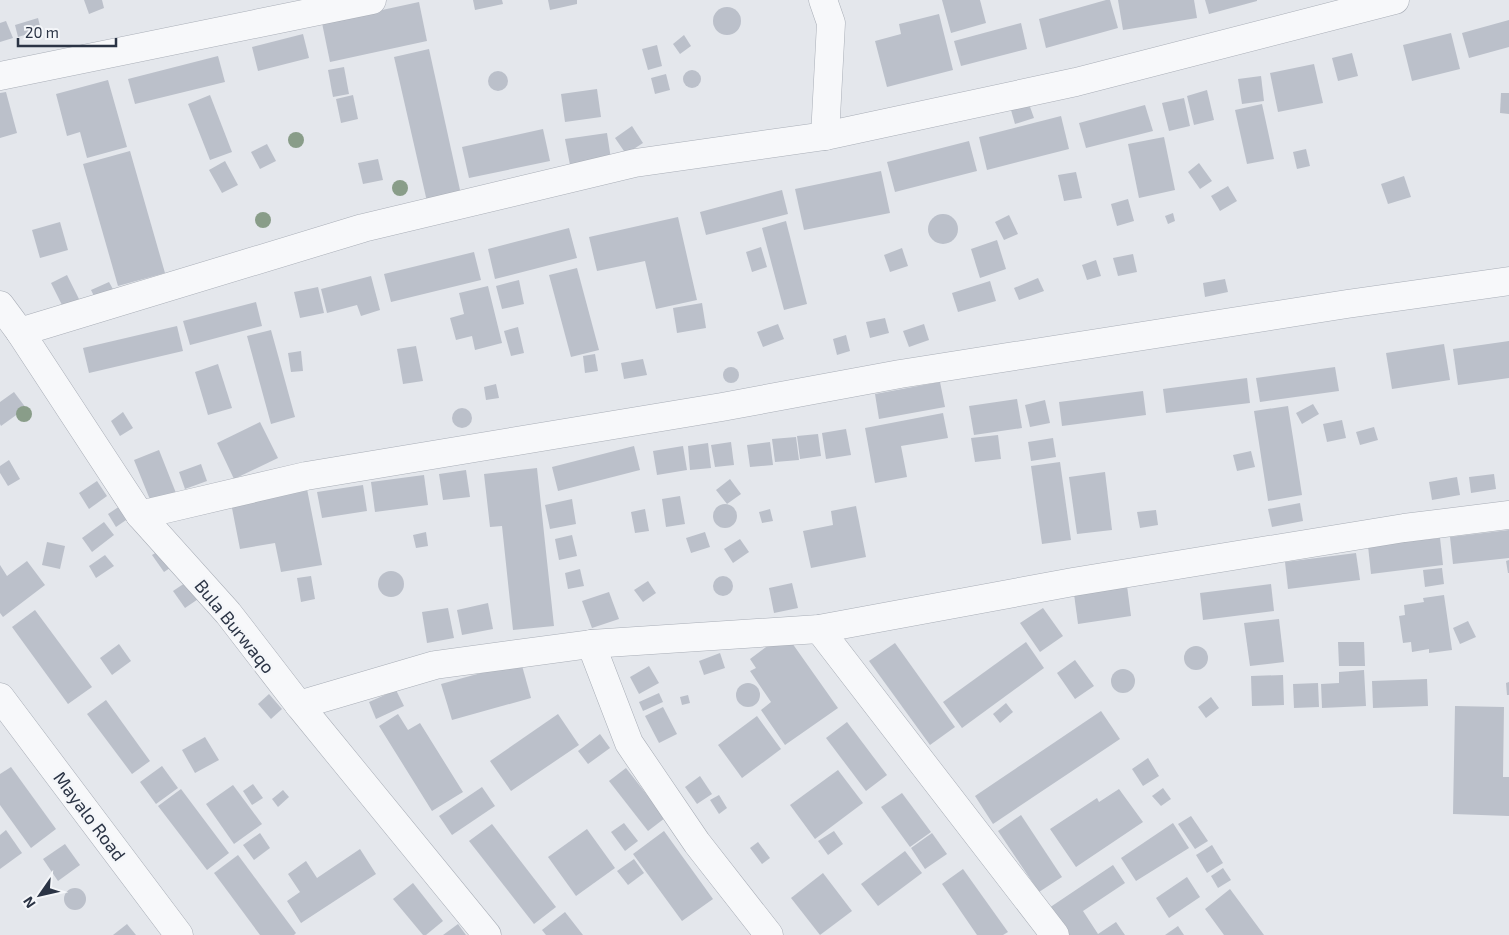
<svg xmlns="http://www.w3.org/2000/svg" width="1509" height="935" font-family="'Exo 2',sans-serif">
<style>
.building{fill:#bbc0ca}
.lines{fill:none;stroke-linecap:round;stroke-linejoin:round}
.minor-casing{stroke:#a9aeb7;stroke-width:29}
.minor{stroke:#f7f8fa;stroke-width:28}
.tree{fill:#899d89}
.labels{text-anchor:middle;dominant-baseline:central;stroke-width:5;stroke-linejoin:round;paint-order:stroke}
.street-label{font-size:18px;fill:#2b3445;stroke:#f4f6f9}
</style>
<rect width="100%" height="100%" fill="#e4e7ec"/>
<g class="building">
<polygon points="84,0 102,0 104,8 89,14"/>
<polygon points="473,0 502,0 503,4 475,10"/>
<polygon points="548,0 577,0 577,4 550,10"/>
<polygon points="942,0 980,0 986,23 951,33"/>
<polygon points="1106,0 1110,0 1118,28 1046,48 1039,19"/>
<polygon points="1118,0 1194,0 1197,18 1123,30"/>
<polygon points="1205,0 1257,0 1257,1 1209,14"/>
<polygon points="419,2 427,41 330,62 322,23"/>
<circle cx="727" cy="21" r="14"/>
<polygon points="939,14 953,70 887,87 875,41 901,34 899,24"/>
<polygon points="38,18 41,30 18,37 15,25"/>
<polygon points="1509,20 1509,47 1469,58 1462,33"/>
<polygon points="6,21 13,38 0,42 0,23"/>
<polygon points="1021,23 1027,49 961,66 954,41"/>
<polygon points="1451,33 1460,69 1412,81 1403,45"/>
<polygon points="303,34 309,58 258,71 252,47"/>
<polygon points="684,35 691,46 680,54 673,44"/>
<polygon points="657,45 662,66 648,70 642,49"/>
<polygon points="429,49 462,199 428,206 394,57"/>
<polygon points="1352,53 1358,76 1338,81 1332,58"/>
<polygon points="218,56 225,82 135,104 128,79"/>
<polygon points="1314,64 1323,103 1278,112 1270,73"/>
<polygon points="344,67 349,94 333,97 328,70"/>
<circle cx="692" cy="79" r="9"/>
<circle cx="498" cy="81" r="10"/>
<polygon points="666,74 670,90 655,94 651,78"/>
<polygon points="1261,76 1264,101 1242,104 1238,79"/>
<polygon points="108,80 127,147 87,158 80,132 67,136 56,94"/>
<polygon points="597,89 601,117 565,122 561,94"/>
<polygon points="1207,90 1214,120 1194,125 1187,96"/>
<polygon points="6,92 17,133 0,138 0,93"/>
<polygon points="1501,93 1509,93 1509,114 1500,113"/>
<polygon points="210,95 232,152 210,160 188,104"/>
<polygon points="353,95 358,119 341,123 336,99"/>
<polygon points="1184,98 1190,126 1169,131 1162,103"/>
<polygon points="1029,104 1034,118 1015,124 1011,110"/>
<polygon points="1262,104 1274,159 1247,164 1235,110"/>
<polygon points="1145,105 1153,131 1086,148 1079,123"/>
<polygon points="1061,116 1069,149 987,170 979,137"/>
<polygon points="632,126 643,143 626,154 615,138"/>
<polygon points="543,129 550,161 469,178 462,147"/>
<polygon points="607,133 611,159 570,165 565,139"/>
<polygon points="1164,137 1175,190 1139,198 1128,144"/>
<polygon points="969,141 977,171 895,192 887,162"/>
<polygon points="267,144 276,161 260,169 251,152"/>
<polygon points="1306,149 1310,166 1297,169 1293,152"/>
<polygon points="130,151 165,273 118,286 83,164"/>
<polygon points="378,159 383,180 363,184 358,163"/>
<polygon points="225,161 238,185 222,193 209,170"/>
<polygon points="1199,163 1212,181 1200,189 1188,172"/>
<polygon points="881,171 890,213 804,230 795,189"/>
<polygon points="1076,172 1082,198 1064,201 1058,175"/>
<polygon points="1404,176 1411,197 1388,204 1381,184"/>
<polygon points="1228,186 1237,201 1220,211 1211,196"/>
<polygon points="782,190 788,214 706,235 700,212"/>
<polygon points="1128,199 1134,221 1117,226 1111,204"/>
<polygon points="1173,213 1175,221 1168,224 1165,216"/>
<circle cx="943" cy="229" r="15"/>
<polygon points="1009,215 1018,234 1004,240 995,222"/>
<polygon points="678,217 697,300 656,309 645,261 597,271 589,237"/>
<polygon points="786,221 807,304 784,310 762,228"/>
<polygon points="60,222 68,250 40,258 32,230"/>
<polygon points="569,228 577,258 495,279 488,249"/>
<polygon points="997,240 1006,269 980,278 971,249"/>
<polygon points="761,247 767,267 752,272 746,252"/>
<polygon points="902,248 908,266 890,272 884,255"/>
<polygon points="474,252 481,280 391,302 384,274"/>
<polygon points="1133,254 1137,272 1118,276 1113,258"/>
<polygon points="1096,260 1101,276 1087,280 1082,265"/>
<polygon points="577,268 599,350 571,357 549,275"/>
<polygon points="67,275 79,299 63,307 51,283"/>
<polygon points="371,276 380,310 361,316 357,305 327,313 321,289"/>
<polygon points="1038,278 1044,291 1019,300 1014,288"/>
<polygon points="1225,279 1228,292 1205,297 1203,283"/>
<polygon points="519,280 524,304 502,309 496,286"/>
<polygon points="990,281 996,301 958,312 952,293"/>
<polygon points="109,282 114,291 96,300 91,290"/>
<polygon points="488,286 502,343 475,350 472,336 456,340 450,318 464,314 459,293"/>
<polygon points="318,287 324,313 300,318 294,292"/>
<polygon points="256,302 262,326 190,345 183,321"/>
<polygon points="702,303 706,328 677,333 673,308"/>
<polygon points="885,318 889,333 870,338 866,322"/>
<polygon points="778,324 784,339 763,347 757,332"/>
<polygon points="924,324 929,340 909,347 903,331"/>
<polygon points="177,326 183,351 89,373 83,348"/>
<polygon points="518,327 524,353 511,356 504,331"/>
<polygon points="271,330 295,417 271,424 247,336"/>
<polygon points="846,335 850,351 837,355 833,339"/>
<polygon points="1509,341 1509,378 1458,385 1453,349"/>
<polygon points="1444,344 1450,380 1392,389 1386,353"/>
<polygon points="416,346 423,381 403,384 397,349"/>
<polygon points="301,351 303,371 291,372 288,353"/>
<polygon points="595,354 598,371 585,373 583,356"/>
<polygon points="643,359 647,375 624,379 621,363"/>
<polygon points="218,364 232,408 208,415 195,372"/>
<polygon points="1335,367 1339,391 1260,402 1256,378"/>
<circle cx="731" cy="375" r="8"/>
<polygon points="1247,378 1250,403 1166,413 1163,389"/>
<polygon points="940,382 945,407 879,419 875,394"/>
<polygon points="496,384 499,398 486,400 484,387"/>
<polygon points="1143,391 1146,415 1062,426 1059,402"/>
<polygon points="14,392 26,408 1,426 0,424 0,402"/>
<polygon points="1017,399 1022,428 974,435 969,406"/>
<polygon points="1045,400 1050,423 1030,427 1025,405"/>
<polygon points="1313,404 1319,414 1302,424 1296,413"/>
<polygon points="1288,406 1302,495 1268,501 1254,411"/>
<circle cx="462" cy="418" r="10"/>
<polygon points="123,412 133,428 120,436 111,421"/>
<polygon points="943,413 948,438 901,446 907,477 875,483 865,428"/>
<polygon points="1342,420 1346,438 1327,442 1323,424"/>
<polygon points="260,422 278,458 234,479 217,443"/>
<polygon points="1374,427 1378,440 1360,445 1356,432"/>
<polygon points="846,429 851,455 826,459 822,433"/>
<polygon points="818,434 821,456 800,459 797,436"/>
<polygon points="998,435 1001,459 975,462 971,438"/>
<polygon points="796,437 799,460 775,462 772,439"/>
<polygon points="1053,438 1056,457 1031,461 1028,442"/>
<polygon points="731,442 734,465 715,467 711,445"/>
<polygon points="770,442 773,465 750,467 747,445"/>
<polygon points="708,443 711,468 690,470 688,446"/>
<polygon points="634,446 640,470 558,491 552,467"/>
<polygon points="683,446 687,470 657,475 653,451"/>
<polygon points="159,450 176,493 151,502 134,460"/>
<polygon points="1251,451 1255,467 1237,471 1233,455"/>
<polygon points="9,460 20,479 8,486 0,473 0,466"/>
<polygon points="1060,462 1071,540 1042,544 1031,466"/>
<polygon points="201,464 207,481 185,489 179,472"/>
<polygon points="537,468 554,626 513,630 502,526 490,527 484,474"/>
<polygon points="466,470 470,497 443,500 439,474"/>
<polygon points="1105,472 1112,530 1077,534 1069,477"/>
<polygon points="1494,474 1496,489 1471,493 1469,477"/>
<polygon points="424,475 428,505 375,512 371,482"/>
<polygon points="1457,477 1460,495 1432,500 1429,482"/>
<polygon points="730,479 741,494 727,504 716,490"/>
<polygon points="97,481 107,496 89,509 79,493"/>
<polygon points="363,485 367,511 322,518 317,492"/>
<polygon points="307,489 322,565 281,572 275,543 240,549 231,503"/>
<polygon points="680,496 685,524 666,527 662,499"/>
<polygon points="572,499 576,524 550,529 545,505"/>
<polygon points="1300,503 1303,521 1272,527 1268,509"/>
<circle cx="725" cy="516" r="12"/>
<polygon points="120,506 129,518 116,527 108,514"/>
<polygon points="856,506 866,557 811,568 803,531 833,525 831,511"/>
<polygon points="645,509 649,531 635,533 631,512"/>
<polygon points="770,509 773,521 762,523 759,512"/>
<polygon points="1156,510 1158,525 1140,528 1137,512"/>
<polygon points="104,522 114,535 92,552 82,538"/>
<polygon points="1509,530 1509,558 1453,564 1450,537"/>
<polygon points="426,532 428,546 416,548 413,535"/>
<polygon points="705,532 710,547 691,553 686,538"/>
<polygon points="572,535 577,556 559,560 555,539"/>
<polygon points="1440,538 1443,565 1371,574 1368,546"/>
<polygon points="740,539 749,552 733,563 724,549"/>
<polygon points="47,542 65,546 60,569 42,565"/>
<polygon points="162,549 173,566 164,572 152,555"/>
<polygon points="1356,553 1360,580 1288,589 1285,562"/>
<polygon points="105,555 114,566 96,578 89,566"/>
<polygon points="1509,560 1509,573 1508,573 1506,561"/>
<polygon points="27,561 45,585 3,617 0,613 0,565 7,576"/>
<polygon points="1442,568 1444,584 1425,587 1423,570"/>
<polygon points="580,569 584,586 568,589 565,573"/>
<circle cx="391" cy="584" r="13"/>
<polygon points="311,576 315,599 301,602 297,578"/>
<circle cx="723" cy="586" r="10"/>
<polygon points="648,581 656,593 643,602 634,590"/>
<polygon points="185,583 207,593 185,608 173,591"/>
<polygon points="792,583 798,608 774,613 769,588"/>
<polygon points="1271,584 1274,611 1203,620 1200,593"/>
<polygon points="1127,586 1131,616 1078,624 1074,594"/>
<polygon points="609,592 619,619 592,628 582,601"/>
<polygon points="1444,595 1452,650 1429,653 1429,649 1412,652 1411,642 1403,643 1399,616 1405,615 1404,605 1424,602 1423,598"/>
<polygon points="488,603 493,629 462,635 457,610"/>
<polygon points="448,608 454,638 427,643 422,612"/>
<polygon points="1043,608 1063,636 1040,652 1020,623"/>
<polygon points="35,610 92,687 68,704 12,627"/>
<polygon points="1279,619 1284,662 1250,666 1244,623"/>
<polygon points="1468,621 1476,637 1460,644 1453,628"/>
<polygon points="785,633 838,708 785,745 761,710 771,702 750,671 756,668 750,659"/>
<polygon points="1026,642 1044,668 962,728 943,702"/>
<polygon points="1338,642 1364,642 1365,666 1339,666"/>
<polygon points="895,643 955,727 930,745 869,661"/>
<polygon points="119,644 131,661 112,675 100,658"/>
<circle cx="1196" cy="658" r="12"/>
<polygon points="720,653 725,668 704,675 699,661"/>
<polygon points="1075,660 1094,686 1075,699 1057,673"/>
<polygon points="521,662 531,698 452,720 441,684"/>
<polygon points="649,666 659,683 639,694 630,677"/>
<circle cx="1123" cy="681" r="12"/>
<polygon points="1364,670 1366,706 1322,708 1321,684 1339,683 1339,672"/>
<polygon points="1283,675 1284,705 1252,706 1251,676"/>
<polygon points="1427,679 1428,706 1373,708 1372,681"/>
<polygon points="1509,682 1509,695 1507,695 1506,683"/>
<polygon points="1318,683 1319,707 1294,708 1293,684"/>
<circle cx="748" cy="695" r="12"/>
<polygon points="396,690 404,706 376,719 369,702"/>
<polygon points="659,693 663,702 643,711 639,702"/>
<polygon points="269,694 282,709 271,719 258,704"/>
<polygon points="688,695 690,703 682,705 680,697"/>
<polygon points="1211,697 1219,708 1206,718 1198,707"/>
<polygon points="106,700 150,761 132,774 87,714"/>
<polygon points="1006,703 1013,712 1000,723 993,714"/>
<polygon points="1455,706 1504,707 1503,777 1509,777 1509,816 1453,814"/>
<polygon points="663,707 677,734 659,743 645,716"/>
<polygon points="1101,711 1120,739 993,824 975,796"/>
<polygon points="398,714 408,730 420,723 463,792 432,811 379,726"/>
<polygon points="558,714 579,745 511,791 490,761"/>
<polygon points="757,716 781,749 742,778 718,745"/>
<polygon points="847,722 887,775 866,791 826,738"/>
<polygon points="600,734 610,748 588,764 578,751"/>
<polygon points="205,737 219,760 195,773 182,750"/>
<polygon points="1148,758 1159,776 1143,786 1132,769"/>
<polygon points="162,766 178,788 156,804 140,782"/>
<polygon points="11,767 56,829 31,848 0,805 0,774"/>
<polygon points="626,768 665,818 648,831 609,781"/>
<polygon points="838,770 863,803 815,839 790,805"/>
<polygon points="700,776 712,794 697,804 685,787"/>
<polygon points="253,784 263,798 252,805 243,791"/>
<polygon points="233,785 262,824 234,844 206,804"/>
<polygon points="482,787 495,806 452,835 439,816"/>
<polygon points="1163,788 1171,799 1161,806 1152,796"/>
<polygon points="181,789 229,853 207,870 158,806"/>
<polygon points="1119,789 1143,822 1076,867 1050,829 1097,798 1099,802"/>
<polygon points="283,790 289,797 278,807 272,799"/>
<polygon points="902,793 931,832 910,847 881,807"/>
<polygon points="719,795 727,808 719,814 710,800"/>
<polygon points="1021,815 1062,877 1039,892 998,831"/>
<polygon points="1191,816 1208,841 1195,849 1178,824"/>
<polygon points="624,823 638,841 625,851 611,832"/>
<polygon points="1173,823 1189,848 1136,881 1121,858"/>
<polygon points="492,824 556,907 534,924 469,841"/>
<polygon points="587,829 615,868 576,896 548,857"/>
<polygon points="6,830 22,853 0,869 0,835"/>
<polygon points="664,831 713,899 682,921 633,854"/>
<polygon points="834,831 843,844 828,855 818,841"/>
<polygon points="260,833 270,848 254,860 243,845"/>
<polygon points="932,833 947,854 925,869 911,848"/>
<polygon points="758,842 770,858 762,864 750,848"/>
<polygon points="65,844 80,865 58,881 43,859"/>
<polygon points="1212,845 1223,863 1207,873 1196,855"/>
<polygon points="360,849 376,874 301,923 287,901 300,892 288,874 306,861 317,878"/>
<polygon points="905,851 922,873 878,906 861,884"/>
<polygon points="238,855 296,933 294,935 260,935 214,873"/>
<polygon points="634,859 644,873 628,885 617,871"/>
<polygon points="1113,865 1125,883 1083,911 1098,934 1116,922 1125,935 1067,935 1049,908"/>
<polygon points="1223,868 1231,880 1218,888 1211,876"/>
<polygon points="963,869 1008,932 1003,935 977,935 942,884"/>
<polygon points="823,873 852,911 820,935 791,898"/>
<polygon points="1187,877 1200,897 1169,918 1156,898"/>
<polygon points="413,883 443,921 426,935 423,935 393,899"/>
<circle cx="75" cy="899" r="11"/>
<polygon points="1230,889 1264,935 1224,935 1205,909"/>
<polygon points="565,912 583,935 546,935 542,930"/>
<polygon points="127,924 136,935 113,935"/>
<polygon points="458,924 466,935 443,935"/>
<polygon points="1178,926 1184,935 1165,935"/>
</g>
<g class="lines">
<g class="minor-casing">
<g id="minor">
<polyline points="823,0 831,23 825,136"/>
<polyline points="0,76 372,0"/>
<polyline points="0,305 20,332 140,515 228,613 299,705 487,935"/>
<polyline points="20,332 363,228 635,163 825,136 1076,82 1395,0"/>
<polyline points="140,515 306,476 722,407 900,374 1347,304 1509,281"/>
<polyline points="819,629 1055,935"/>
<polyline points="591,644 629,743 697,843 769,935"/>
<polyline points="0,697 179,935"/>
<polyline points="299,705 435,665 591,644 819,629 1073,582 1404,528 1509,515"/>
</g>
</g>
<use href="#minor" class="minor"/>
</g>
<g class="tree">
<circle cx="296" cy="140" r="8"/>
<circle cx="400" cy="188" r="8"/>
<circle cx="263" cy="220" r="8"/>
<circle cx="24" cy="414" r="8"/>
</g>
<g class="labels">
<g class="street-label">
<text transform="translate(235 626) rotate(51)">Bula Burwaqo</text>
<text transform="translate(90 816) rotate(53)">Mayalo Road</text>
</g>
</g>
<g transform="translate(40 895) rotate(236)" stroke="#f4f6f9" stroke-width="4" paint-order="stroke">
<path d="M0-4L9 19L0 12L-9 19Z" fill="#2b3445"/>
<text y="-8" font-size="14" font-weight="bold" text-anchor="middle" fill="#2b3445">N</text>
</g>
<path d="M18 38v8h98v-8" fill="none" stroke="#2b3445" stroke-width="2.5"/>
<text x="25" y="38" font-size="15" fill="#2b3445" stroke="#f4f6f9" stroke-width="4" paint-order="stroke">20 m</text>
</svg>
